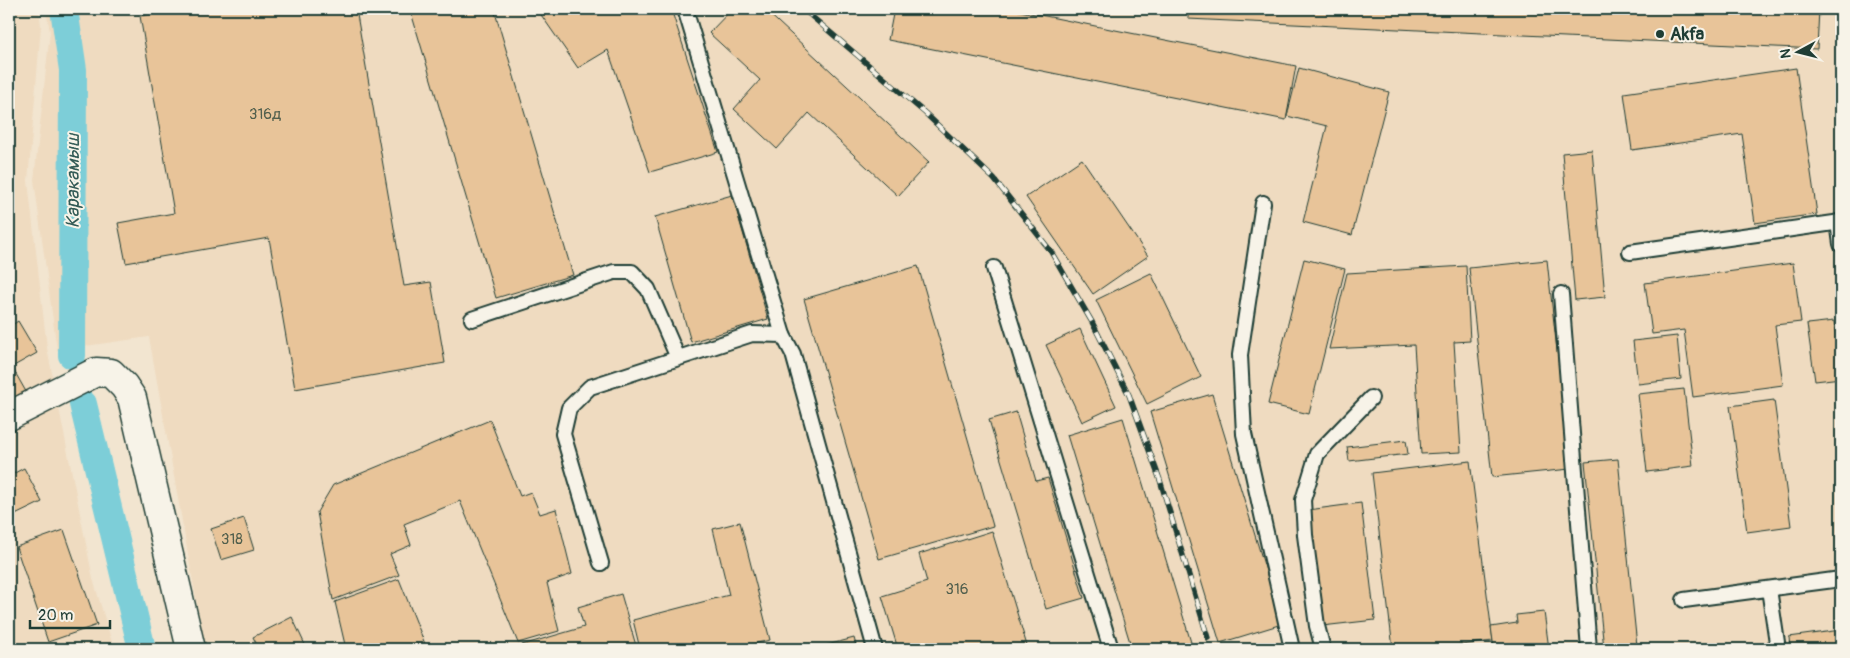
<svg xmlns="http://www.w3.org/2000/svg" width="1850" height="658" font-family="Pangolin,sans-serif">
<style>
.built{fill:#efdbc0}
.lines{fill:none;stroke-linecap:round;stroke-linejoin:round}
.canal{stroke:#7dced8;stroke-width:28}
.building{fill:#e8c499;stroke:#1f3d34}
.lane-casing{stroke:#1f3d34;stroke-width:18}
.street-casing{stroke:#1f3d34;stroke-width:31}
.lane{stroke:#f7f3e8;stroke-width:14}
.street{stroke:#f7f3e8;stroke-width:28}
.rail-casing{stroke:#1f3d34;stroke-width:5.5}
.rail{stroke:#f7f3e8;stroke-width:4;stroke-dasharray:11;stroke-linecap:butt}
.poi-dot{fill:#1f3d34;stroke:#f7f3e8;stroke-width:2}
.labels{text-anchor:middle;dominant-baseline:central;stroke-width:4;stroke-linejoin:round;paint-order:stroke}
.number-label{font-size:15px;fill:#515f4d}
.poi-label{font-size:18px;font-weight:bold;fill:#1f3d34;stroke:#f7f3e8;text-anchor:start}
.water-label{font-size:19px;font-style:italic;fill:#325a55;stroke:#f7f3e8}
</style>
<rect width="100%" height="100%" fill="#f2e5d0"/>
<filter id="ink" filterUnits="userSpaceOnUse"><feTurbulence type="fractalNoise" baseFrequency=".02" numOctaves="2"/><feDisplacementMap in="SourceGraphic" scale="10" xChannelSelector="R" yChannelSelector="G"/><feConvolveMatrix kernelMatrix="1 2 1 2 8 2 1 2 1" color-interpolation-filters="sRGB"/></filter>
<g filter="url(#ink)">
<g class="built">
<polygon points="9,9 39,9 41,26 28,181 47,348 93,579 114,649 9,649"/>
<polygon points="46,9 1841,9 1841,649 205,649 149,337 57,350 34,180 50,32"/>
</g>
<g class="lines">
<g class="canal">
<polyline points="64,9 73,70 72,355"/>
<polyline points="83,404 142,649"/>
</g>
</g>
<g class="building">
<polygon points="183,9 356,9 404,286 431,282 445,363 295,389 269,238 126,263 118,223 174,213 140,16"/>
<polygon points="410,9 494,9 573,275 496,298"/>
<polygon points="537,9 671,9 718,152 650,172 608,50 578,68"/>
<polygon points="732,9 764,9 929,162 898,196 809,113 777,149 734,109 760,80 709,33"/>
<polygon points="894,9 1010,9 1296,66 1286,120 888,40"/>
<polygon points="1188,9 1819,9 1817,49 1188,19"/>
<polygon points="1299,68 1389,92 1352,235 1303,222 1327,126 1287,116"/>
<polygon points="1796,68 1817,214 1755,223 1742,134 1632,150 1624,93"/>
<polygon points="1592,150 1605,297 1575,300 1562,153"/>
<polygon points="1082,159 1148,256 1093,294 1026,197"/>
<polygon points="732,195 768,319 691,342 655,217"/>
<polygon points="1304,259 1345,269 1309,414 1268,404"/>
<polygon points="1547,260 1570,469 1492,477 1469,268"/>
<polygon points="1793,263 1801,322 1775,325 1783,385 1693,397 1684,330 1652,334 1645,283"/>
<polygon points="918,266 993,526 879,559 804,299"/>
<polygon points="1466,266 1470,341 1454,342 1461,452 1421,454 1414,345 1329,349 1347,273"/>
<polygon points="1151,273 1201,377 1147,404 1096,300"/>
<polygon points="18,321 37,353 12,367 29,397 9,409 9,327"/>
<polygon points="1834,321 1841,378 1815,381 1807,324"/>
<polygon points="1080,329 1116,406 1082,422 1046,345"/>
<polygon points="1677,336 1681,379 1638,384 1633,341"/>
<polygon points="1684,389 1693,466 1647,472 1638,394"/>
<polygon points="1212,394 1282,624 1220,643 1150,412"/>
<polygon points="1774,400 1791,526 1747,532 1730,406"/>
<polygon points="1016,412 1036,481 1048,478 1084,598 1046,609 989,420"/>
<polygon points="1123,418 1193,649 1132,649 1067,435"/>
<polygon points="490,420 520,496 531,492 540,514 556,509 572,574 547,583 559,631 518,643 460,501 404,524 411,545 390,554 399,575 333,600 317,512 333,485"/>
<polygon points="1406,440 1408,454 1349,461 1347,447"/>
<polygon points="1618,459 1637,646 1604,649 1585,462"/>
<polygon points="1470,461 1493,641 1429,649 1393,649 1372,473"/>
<polygon points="24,468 42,502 9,518 9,476"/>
<polygon points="1361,503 1375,620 1322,626 1308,510"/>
<polygon points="244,518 254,550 221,560 211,529"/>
<polygon points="740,522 770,640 732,649 640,649 633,620 729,595 713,529"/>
<polygon points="64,530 97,625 48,642 16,547"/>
<polygon points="992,531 1028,649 898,649 882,596 927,582 919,554"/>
<polygon points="399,579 427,649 346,649 335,602"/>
<polygon points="621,594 637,649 523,649 522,645 584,627 578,607"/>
<polygon points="1544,612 1549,649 1494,649 1491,627 1517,623 1516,615"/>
<polygon points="292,617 307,649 259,649 253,637"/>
<polygon points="1841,630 1841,649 1790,649 1789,637"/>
<polygon points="854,638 857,649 828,649 827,645"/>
</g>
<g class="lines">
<g class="lane-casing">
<g id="lane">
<polyline points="685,9 783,335"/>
<polyline points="1263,203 1240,355 1244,434 1292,649"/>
<polyline points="1838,222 1841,244"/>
<polyline points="1630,252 1841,222"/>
<polyline points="994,268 1111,649"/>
<polyline points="1561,294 1589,649"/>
<polyline points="472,319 614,272 632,272 648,289 678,358"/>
<polyline points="601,563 563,434 569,408 590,387 752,334 783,335 793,354 875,649"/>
<polyline points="1769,589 1778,649"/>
<polyline points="1684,600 1841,579"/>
<polyline points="1323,649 1317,626 1305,535 1303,500 1317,454 1371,398"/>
</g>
</g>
<g class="street-casing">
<polyline id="street" points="9,416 96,372 111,373 124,386 132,398 191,649"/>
</g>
<use href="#lane" class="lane"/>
<use href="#street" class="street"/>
<g class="rail-casing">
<polyline id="rail" points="803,9 925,113 994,179 1050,250 1092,322 1129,395 1160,480 1208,638"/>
</g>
<use href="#rail" class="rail"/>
</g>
</g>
<circle class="poi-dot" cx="1660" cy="34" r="5"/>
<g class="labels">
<g class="number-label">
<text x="265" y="114">316д</text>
<text x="232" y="539">318</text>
<text x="957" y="589">316</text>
</g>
<g class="poi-label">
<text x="1670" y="34">Akfa</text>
</g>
<g class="water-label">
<text transform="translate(73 181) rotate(-90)">Каракамыш</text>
</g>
</g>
<rect width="1850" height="658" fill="none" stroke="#f7f3e8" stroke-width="30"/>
<rect x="15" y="15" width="1820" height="628" fill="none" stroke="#1f3d34" stroke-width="2" filter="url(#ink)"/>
<g transform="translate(1798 52) rotate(263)" stroke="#f7f3e8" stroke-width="4" paint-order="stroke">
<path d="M0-4L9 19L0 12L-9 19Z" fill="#1f3d34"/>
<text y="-8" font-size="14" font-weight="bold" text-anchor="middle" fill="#1f3d34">N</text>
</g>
<path d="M30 620v8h80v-8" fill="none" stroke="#1f3d34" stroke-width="2.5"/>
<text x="38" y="620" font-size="15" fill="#1f3d34" stroke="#f7f3e8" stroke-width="4" paint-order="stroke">20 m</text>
</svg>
